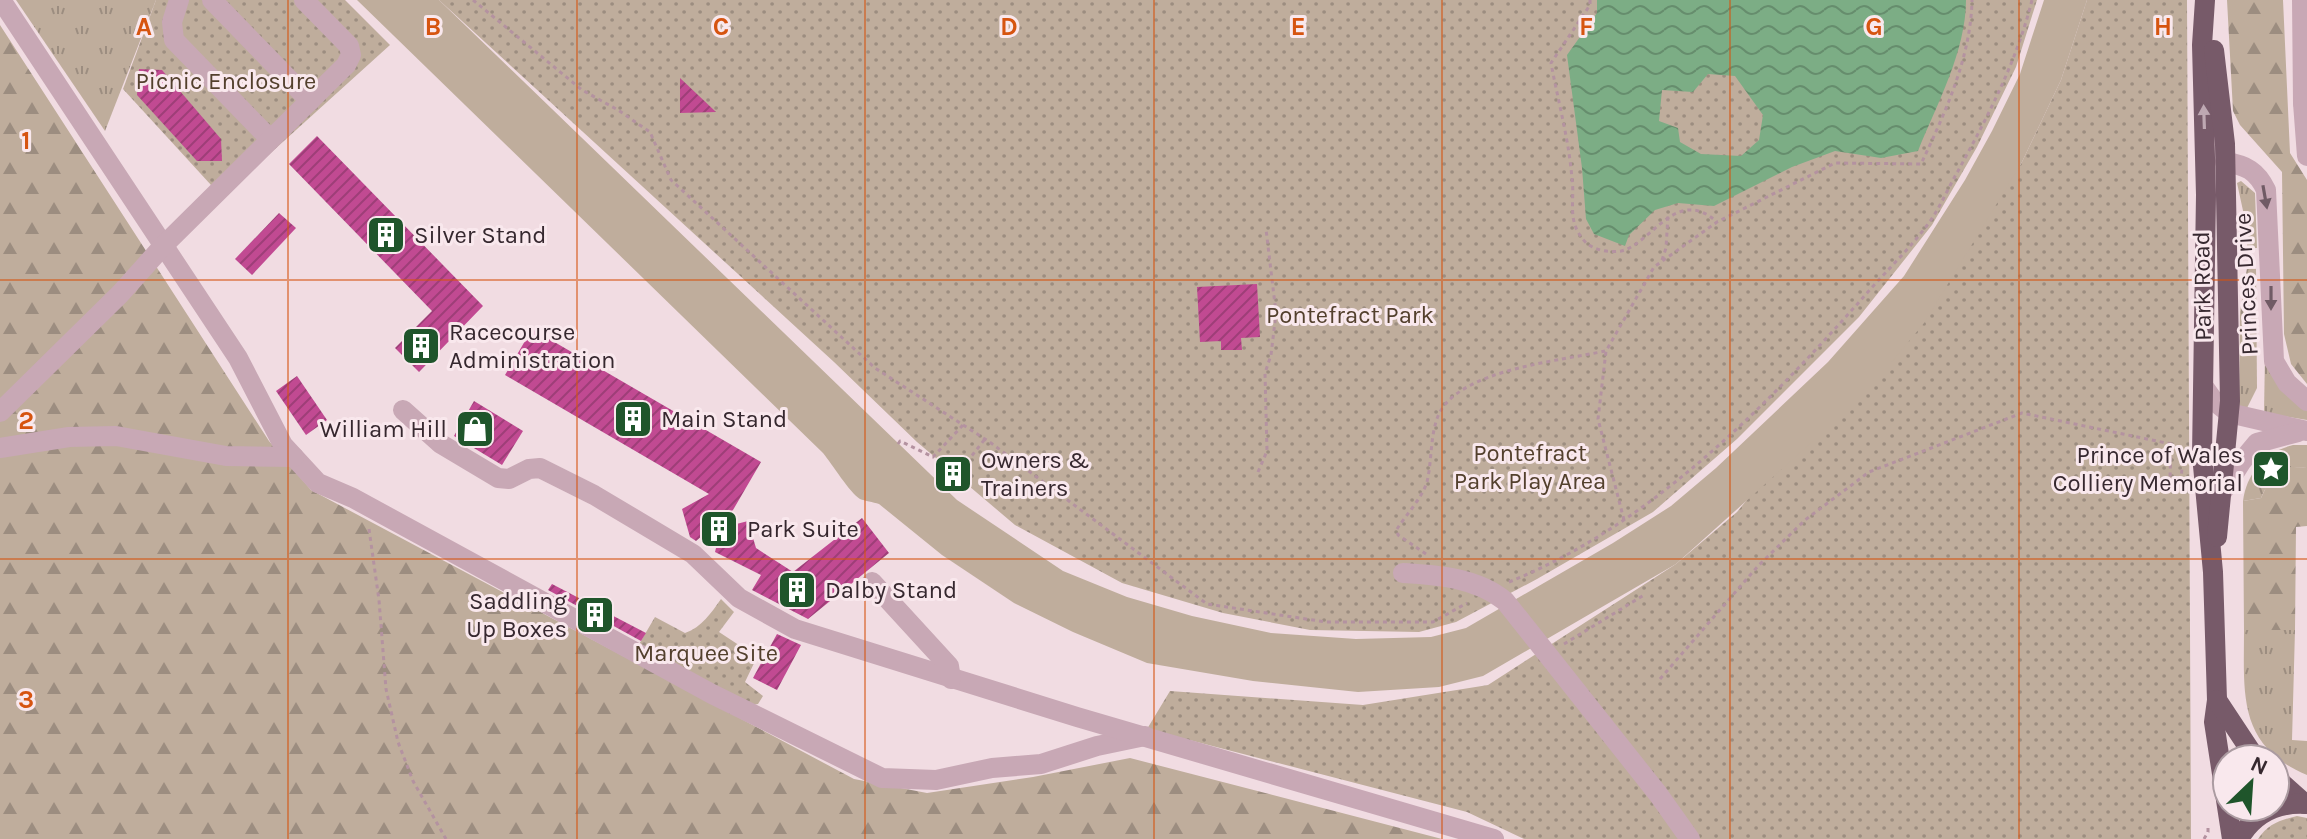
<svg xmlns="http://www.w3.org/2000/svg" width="2307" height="839" font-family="Karla,sans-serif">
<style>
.grass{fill:url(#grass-tufts)}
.forest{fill:url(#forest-firs)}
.park{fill:url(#park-dots)}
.pitch{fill:#bfad9c}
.water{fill:url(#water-waves);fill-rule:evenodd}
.building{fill:url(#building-hatch)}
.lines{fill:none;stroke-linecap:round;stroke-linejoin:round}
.path{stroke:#b492a0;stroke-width:3;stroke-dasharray:4 4;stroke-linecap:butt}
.minor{stroke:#c8a8b5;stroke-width:20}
.major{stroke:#775a69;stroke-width:20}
.oneway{fill:#bea8b2}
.oneway2{fill:#705b65}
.grid{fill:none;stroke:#d65410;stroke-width:2;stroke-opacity:0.55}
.labels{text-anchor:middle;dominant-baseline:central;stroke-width:6;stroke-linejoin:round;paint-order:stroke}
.park-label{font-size:24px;fill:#53402d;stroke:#f9e8ed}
.poi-label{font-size:24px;fill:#36282f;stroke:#f9e8ed;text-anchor:start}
.street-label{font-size:24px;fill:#36282f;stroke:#f9e8ed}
.grid-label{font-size:26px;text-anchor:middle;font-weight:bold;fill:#d65410;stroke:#f9e8ed;stroke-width:6;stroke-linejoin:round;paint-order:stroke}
</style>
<defs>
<pattern id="grass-tufts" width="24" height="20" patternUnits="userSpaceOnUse" patternTransform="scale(2)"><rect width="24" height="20" fill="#bfad9c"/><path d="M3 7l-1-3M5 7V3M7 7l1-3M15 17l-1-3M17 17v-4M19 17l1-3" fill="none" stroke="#9c8d80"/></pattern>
<pattern id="forest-firs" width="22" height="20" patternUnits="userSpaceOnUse" patternTransform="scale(2)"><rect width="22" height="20" fill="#bfad9c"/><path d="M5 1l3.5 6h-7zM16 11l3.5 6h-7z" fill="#9c8d80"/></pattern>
<pattern id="park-dots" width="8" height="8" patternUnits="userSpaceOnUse" patternTransform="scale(2)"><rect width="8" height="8" fill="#bfad9c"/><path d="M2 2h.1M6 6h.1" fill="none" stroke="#9c8d80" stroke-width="1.8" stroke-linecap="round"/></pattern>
<pattern id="water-waves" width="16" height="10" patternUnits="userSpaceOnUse" patternTransform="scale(2)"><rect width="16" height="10" fill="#7cad85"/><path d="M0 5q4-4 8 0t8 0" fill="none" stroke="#668d6d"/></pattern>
<pattern id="building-hatch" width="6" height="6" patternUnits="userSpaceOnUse" patternTransform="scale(2)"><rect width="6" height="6" fill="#c14a92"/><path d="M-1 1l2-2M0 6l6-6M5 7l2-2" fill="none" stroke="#9e3e78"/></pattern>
</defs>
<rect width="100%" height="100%" fill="#f1dce2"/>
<g class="grass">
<polygon points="16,0 156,0 105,131"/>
<polygon points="2241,181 2255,193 2257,248 2247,248 2247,229 2237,183"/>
<polygon points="2247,268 2256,269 2257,388 2247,408 2239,406 2240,312"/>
<polygon points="2265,354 2307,409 2307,420 2264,413"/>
<path d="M2293,445h14v23c-27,-2 -35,6 -46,30l-18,3c4,-28 21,-49 50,-56z"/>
<path d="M2244,630h51l-3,110 15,1v34c-70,-29 -63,-82 -63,-145z"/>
</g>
<g class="forest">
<polygon points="2227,0 2283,0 2290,153 2307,180 2307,384 2291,364 2284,334 2282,172 2240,125 2233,111"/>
<polygon points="0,25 269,441 311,490 854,779 927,793 1033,777 1130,758 1442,839 0,839"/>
<polygon points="2289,467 2307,468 2307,526 2296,527 2295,630 2244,630 2243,501 2261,498 2270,479"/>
</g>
<g class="park">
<polygon points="156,0 345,0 390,45 222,197 123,89"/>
<polygon points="439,0 2037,0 2016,67 1977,147 1932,225 1859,317 1737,439 1653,512 1537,579 1456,622 1419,632 1310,630 1223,613 1122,583 1015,525 917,442 834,362"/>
<polygon points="2087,0 2187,0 2191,839 1524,839 1467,812 1147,729 1170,691 1363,705 1488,685 1676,564 1737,512 2021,164 2061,80"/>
<path d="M721,599l13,13 -15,20 38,25 -12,25 18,14 -5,8 -11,2 -109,-60 17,-29 30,16c17,-6 26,-20 36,-34z"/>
<path d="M2297,816l10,2v21h-49c10,-15 22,-19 39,-23z"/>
</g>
<path class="pitch" d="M357,0h82l518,500 106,71 64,26 65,19 79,17 85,6 75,-2 35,-9 147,-85 58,-37 45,-38 112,-106 76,-86 61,-96 27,-49 28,-57 24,-74h43l-26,80 -40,84 -97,159 -33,40 -78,78 -137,123 -193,112 -44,11 -81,5 -105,-11 -106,-18 -74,-31 -59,-29 -72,-48 -63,-51c-6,-2 -14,-3 -19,-5 -10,-6 -28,-35 -37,-46z"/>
<path class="water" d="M1597,0h369c0,51 -29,104 -48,151l-37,7 -46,-7 -43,16 -78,39 -36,-3 -23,7 -26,25 -4,11 -31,-12 -8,-15 -4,-51 -15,-113 30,-42zM1708,74l27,2 28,39 -4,25 -18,16 -40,-2 -21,-12 -2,-14 -19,-7 3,-31 31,2z"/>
<g class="building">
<polygon points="139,69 162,70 221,139 222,161 197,161 137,95"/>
<polygon points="680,78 716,112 680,113"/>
<polygon points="317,136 483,306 419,372 395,348 432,311 289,164"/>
<polygon points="279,213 296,228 252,275 235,259"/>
<polygon points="1257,284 1260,337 1241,338 1242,350 1221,350 1221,341 1200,342 1197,287"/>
<polygon points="532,329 761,462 733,510 696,541 690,537 682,509 709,494 505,375"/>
<polygon points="297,376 327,420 306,435 276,391"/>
<polygon points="474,401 523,431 502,465 454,436"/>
<polygon points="862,518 889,553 808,619 752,590 761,575 715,552 721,528 748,521 756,548 793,572"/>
<polygon points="552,584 646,633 641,641 548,590"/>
<polygon points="777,634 801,645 777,690 753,678"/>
</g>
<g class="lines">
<g class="path">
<polyline points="473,0 582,90 618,110 650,132 671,180 875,368 991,443 1207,604 1326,622 1433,622 1467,603"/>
<path d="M1590,0v5l-39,58c7,38 18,77 21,116 3,21 -5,40 10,59 8,12 26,15 39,13 31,-7 55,-66 96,-29"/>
<polyline points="1662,260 1666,248 1668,216"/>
<polyline points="898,444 900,441 933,457 963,425"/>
<polyline points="962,468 985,439"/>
<polyline points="1258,472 1267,451 1265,373 1271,355 1276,313 1266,229"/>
<path d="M1624,520l-26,-101 8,-68 48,-84 63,-45 118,-59 86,1c24,-51 50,-107 51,-164"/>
<polyline points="369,529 379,600 386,689 398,742 413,781 446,839"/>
<path d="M1426,554l-28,-19 -1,-6c9,-14 25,-31 30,-47 5,-21 3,-46 11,-66 20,-47 123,-55 167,-65"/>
<path d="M1509,582c139,-56 253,-171 351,-281 22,-26 48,-50 68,-77 12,-16 20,-36 30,-53 30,-55 59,-110 74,-171"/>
<polyline points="1564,644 1644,595"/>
<polyline points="1660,679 1758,566 1805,520 1869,472 2022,413 2171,444 2170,479 2181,480 2182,468"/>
<polyline points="2204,839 2208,832 2208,824"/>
</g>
<g class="minor">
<polyline points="1,0 238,358 283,445 318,483 353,498 712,694 882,778 936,780 992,768 1041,764 1097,746 1145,736"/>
<polyline points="179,0 172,22 174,40 270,139"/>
<polyline points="212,0 310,101"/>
<polyline points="2302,0 2303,103 2307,103"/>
<polyline points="2303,103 2307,156"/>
<path d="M2225,162c21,3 32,9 41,28l8,171 13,22 20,18"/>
<polyline points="2204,387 2214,401 2229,413 2307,431"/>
<polyline points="403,410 441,444 498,478 509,479 529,469 540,468 594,495 693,554 739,598 795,629 1077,717 1494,839"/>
<polyline points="0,412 120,294 163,246 346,65 351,55 349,46 304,0"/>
<polyline points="0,448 69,437 116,436 226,456 294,457"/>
<polyline points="2223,491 2242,461 2257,443 2298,432"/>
<path d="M1403,573c36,2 74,5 102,28l153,193 32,45"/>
<polyline points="872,582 949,666 951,679"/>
</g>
<g class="major">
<polyline points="2205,0 2202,45 2206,195 2202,455 2213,572 2217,700 2214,722 2232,839"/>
<polyline points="2214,50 2225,144 2230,401 2217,537"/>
<polyline points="2217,700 2256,759"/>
<polyline points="2275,777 2305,804"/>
<path d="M2239,839c15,-26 39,-37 68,-35"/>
</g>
</g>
<defs><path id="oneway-solid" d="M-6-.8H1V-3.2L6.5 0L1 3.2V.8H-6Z" transform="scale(2)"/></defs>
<use class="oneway" href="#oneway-solid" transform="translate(2204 117) rotate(-92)"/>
<g class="oneway2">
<use href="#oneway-solid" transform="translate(2265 197) rotate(80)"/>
<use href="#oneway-solid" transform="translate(2271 298) rotate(90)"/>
</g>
<path class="grid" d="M288,0v839M577,0v839M865,0v839M1154,0v839M1442,0v839M1730,0v839M2019,0v839M0,280h2307M0,559h2307"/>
<defs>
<g id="building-square" transform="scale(2)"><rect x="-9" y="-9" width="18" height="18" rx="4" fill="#1f552b" stroke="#f9e8ed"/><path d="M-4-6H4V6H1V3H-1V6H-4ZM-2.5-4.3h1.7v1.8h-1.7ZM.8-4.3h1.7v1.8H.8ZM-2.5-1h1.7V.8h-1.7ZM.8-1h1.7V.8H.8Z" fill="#fff"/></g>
<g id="shop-square" transform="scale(2)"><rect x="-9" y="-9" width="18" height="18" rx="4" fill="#1f552b" stroke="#f9e8ed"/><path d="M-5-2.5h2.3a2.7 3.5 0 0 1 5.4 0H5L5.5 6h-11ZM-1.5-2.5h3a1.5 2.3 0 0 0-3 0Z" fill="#fff"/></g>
<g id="sight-square" transform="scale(2)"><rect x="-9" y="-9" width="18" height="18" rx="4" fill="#1f552b" stroke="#f9e8ed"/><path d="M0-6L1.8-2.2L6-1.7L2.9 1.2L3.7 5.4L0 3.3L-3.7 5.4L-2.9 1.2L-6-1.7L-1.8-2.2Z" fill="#fff"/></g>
</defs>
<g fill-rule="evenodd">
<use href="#building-square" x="386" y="235"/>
<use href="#building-square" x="421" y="346"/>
<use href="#building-square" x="633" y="419"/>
<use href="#shop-square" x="475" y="429"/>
<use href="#sight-square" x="2271" y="469"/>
<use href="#building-square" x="953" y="474"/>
<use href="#building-square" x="719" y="529"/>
<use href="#building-square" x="797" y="590"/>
<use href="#building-square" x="595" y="615"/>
</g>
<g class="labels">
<g class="park-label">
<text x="226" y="81">Picnic Enclosure</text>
<text x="1350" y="315">Pontefract Park</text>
<text x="1530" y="453">Pontefract<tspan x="1530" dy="28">Park Play Area</tspan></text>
<text x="706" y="653">Marquee Site</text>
</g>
<g class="poi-label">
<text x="414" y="235">Silver Stand</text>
<text x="449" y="332">Racecourse<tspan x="449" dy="28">Administration</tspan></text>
<text x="661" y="419">Main Stand</text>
<text x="447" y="429" text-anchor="end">William Hill</text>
<text x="2243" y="455" text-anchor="end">Prince of Wales<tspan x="2243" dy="28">Colliery Memorial</tspan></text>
<text x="981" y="460">Owners &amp;<tspan x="981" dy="28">Trainers</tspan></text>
<text x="747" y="529">Park Suite</text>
<text x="825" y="590">Dalby Stand</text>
<text x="567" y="601" text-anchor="end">Saddling<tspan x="567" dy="28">Up Boxes</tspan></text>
</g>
<g class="street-label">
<text transform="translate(2246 284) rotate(-93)">Princes Drive</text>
<text transform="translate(2202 286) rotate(-91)">Park Road</text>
</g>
</g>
<g class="grid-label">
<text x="144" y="35">A</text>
<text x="433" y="35">B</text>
<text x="721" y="35">C</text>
<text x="1009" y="35">D</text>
<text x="1298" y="35">E</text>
<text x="1586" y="35">F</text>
<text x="1874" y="35">G</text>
<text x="2163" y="35">H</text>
<text x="26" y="149">1</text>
<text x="26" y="429">2</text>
<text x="26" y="708">3</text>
</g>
<g transform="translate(2251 783) rotate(25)"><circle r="38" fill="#f9e8ed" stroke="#ab9ba1" stroke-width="2"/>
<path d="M0-6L14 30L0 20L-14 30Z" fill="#1f552b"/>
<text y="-12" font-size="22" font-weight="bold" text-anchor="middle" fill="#36282f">N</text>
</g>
</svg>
